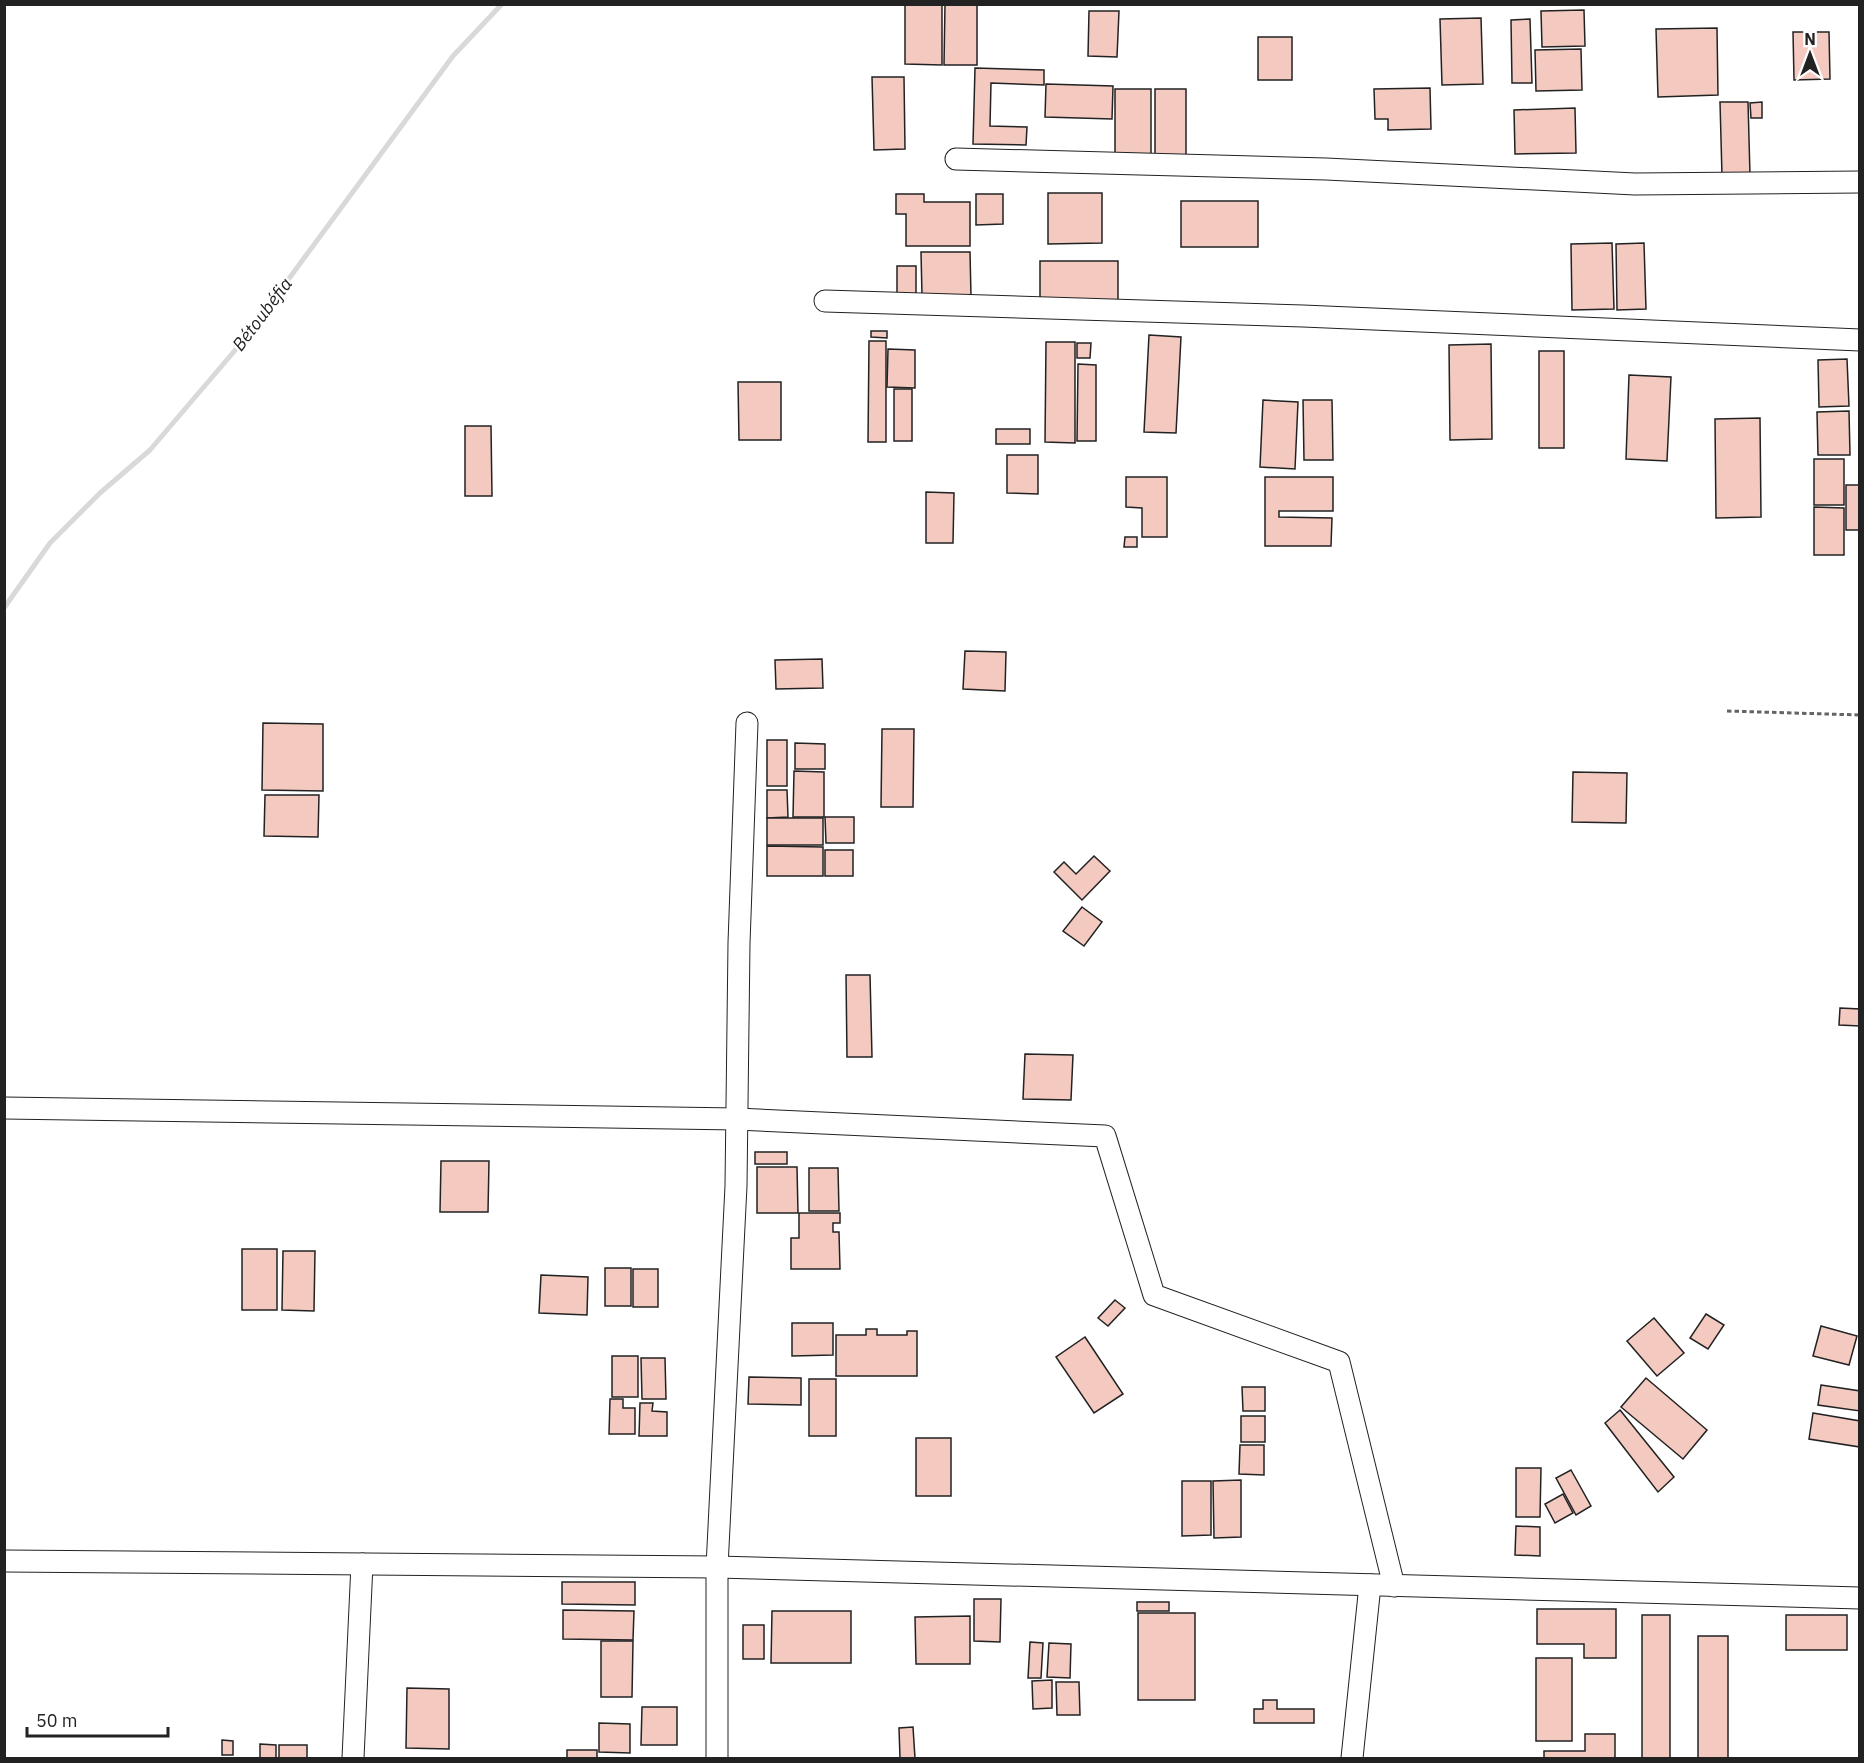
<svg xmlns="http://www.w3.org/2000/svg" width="1864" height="1763" font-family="'IBM Plex Sans',sans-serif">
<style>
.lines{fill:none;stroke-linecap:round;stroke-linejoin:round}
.stream{stroke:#d9d9d9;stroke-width:5}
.building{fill:#f3c9c0;stroke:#222;stroke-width:1.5}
.minor-casing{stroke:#222;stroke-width:23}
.path{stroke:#646464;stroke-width:3;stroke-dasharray:4.5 3;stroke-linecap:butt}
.minor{stroke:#fff;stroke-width:21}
.labels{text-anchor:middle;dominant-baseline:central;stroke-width:4.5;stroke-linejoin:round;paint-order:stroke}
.water-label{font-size:18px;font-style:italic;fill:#222;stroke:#fff}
</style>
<rect width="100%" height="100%" fill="#fff"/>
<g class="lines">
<polyline class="stream" points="4,608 50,543 100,493 150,450 243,341 453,56 502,4"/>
</g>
<g class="building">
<polygon points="905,4 942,4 942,65 905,64"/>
<polygon points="945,4 977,4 977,65 944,65"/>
<polygon points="1584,10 1585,46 1542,47 1541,11"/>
<polygon points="1089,11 1119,11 1117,57 1088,56"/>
<polygon points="1481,18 1483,84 1442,85 1440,19"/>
<polygon points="1530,19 1532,83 1512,83 1511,20"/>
<polygon points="1717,28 1718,95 1658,97 1656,29"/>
<polygon points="1793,32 1829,32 1830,79 1794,80"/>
<rect x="1258" y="37" width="34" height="43"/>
<polygon points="1581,49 1582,90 1536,91 1535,50"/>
<polygon points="975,68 1044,70 1044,85 991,83 990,126 1027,127 1026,145 973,144"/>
<polygon points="872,77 904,77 905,149 874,150"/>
<polygon points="1046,84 1113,86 1112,119 1045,117"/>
<polygon points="1430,88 1431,129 1388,130 1388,119 1375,119 1374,89"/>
<rect x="1115" y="89" width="36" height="73"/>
<rect x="1155" y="89" width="31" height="69"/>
<polygon points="1720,102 1748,102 1750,175 1722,176"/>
<polygon points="1762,102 1762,118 1751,118 1750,103"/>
<polygon points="1575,108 1576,153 1515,154 1514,110"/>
<polygon points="1048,193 1102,193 1102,243 1048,244"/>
<polygon points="896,194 924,194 924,202 970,202 970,246 906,246 906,214 896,214"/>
<polygon points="976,194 1003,194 1003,224 976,225"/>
<rect x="1181" y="201" width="77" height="46"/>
<polygon points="1612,243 1614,309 1572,310 1571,244"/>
<polygon points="1644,243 1646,309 1617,310 1616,244"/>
<polygon points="921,252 970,252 971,296 922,296"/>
<rect x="1040" y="261" width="78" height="41"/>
<rect x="897" y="266" width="19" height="34"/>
<polygon points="871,331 887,331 887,338 871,337"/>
<polygon points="1149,335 1181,337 1176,433 1144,432"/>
<polygon points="869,341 886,341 886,442 868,442"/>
<polygon points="1046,342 1075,342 1075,443 1045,442"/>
<polygon points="1077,343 1091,343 1090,358 1077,358"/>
<polygon points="1491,344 1492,439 1450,440 1449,345"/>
<polygon points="888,349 915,350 915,388 887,387"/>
<rect x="1539" y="351" width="25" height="97"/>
<polygon points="1847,359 1849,406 1819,407 1818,360"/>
<polygon points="1078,364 1096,365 1096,441 1077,441"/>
<polygon points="1629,375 1671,377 1667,461 1626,459"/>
<polygon points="738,382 781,382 781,440 739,440"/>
<rect x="894" y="389" width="18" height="52"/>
<polygon points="1263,400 1298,402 1295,469 1260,467"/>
<polygon points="1303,400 1332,400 1333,460 1304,460"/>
<polygon points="1849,411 1850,455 1818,455 1817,412"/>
<polygon points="1760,418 1761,517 1716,518 1715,419"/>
<polygon points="465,426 491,426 492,496 465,496"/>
<rect x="996" y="429" width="34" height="15"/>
<polygon points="1007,455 1038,455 1038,494 1007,493"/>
<rect x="1814" y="459" width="30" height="46"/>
<polygon points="1126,477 1167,477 1167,537 1142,537 1142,508 1126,507"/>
<polygon points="1265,477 1333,477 1333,511 1279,511 1279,517 1332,518 1331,546 1265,546"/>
<rect x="1846" y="485" width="14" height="45"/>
<polygon points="926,492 954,493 953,543 926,543"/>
<polygon points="1814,507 1844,508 1844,555 1814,555"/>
<polygon points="1125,537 1137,537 1137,547 1124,547"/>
<polygon points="965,651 1006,652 1005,691 963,689"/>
<polygon points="822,659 823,688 776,689 775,660"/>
<polygon points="263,723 323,724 323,791 262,790"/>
<polygon points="882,729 914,729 913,807 881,807"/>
<rect x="767" y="740" width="20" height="46"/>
<polygon points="795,743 825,744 825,769 795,769"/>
<polygon points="794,771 824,772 824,817 793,817"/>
<polygon points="1573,772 1627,773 1626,823 1572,822"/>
<polygon points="767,790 787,790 788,817 767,818"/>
<polygon points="265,795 319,795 318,837 264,836"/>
<polygon points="825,817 854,817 854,843 826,843"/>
<rect x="767" y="818" width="56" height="27"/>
<polygon points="767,846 823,847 823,876 767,876"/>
<rect x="825" y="850" width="28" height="26"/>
<polygon points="1094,856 1110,871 1082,900 1054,872 1064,862 1076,874"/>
<polygon points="1082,907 1102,922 1084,946 1063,931"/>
<polygon points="846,975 870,975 872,1057 847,1057"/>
<polygon points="1840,1008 1860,1009 1860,1026 1839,1025"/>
<polygon points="1025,1054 1073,1055 1071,1100 1023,1099"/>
<rect x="755" y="1152" width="32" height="12"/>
<polygon points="441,1161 489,1161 488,1212 440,1212"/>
<polygon points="757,1167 797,1167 798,1213 757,1213"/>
<polygon points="809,1168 838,1168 839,1211 809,1211"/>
<polygon points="799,1213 840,1213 840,1223 833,1223 833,1232 839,1232 840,1269 791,1269 791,1238 799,1238"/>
<rect x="242" y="1249" width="35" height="61"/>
<polygon points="283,1251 315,1251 314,1311 282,1310"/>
<rect x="605" y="1268" width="26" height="38"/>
<rect x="633" y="1269" width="25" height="38"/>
<polygon points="541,1275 588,1277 587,1315 539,1313"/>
<polygon points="1115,1300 1125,1308 1108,1326 1098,1318"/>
<polygon points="1706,1314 1724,1325 1708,1349 1690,1338"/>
<polygon points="1654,1318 1684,1353 1657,1376 1627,1341"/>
<polygon points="792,1323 833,1323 833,1355 792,1356"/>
<polygon points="1821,1326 1857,1336 1849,1365 1813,1356"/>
<polygon points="866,1329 877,1329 877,1335 907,1335 907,1331 917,1331 917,1376 836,1376 836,1335 866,1335"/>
<polygon points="1085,1337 1123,1394 1094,1413 1056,1357"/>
<rect x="612" y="1356" width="26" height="41"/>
<polygon points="641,1358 665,1358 666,1399 642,1399"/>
<polygon points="749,1377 801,1378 801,1405 748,1404"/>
<polygon points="1646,1378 1707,1430 1683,1459 1621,1407"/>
<rect x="809" y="1379" width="27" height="57"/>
<polygon points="1821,1385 1860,1391 1860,1411 1818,1405"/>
<polygon points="1242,1387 1265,1387 1265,1411 1243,1411"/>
<polygon points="610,1399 623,1399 623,1408 635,1408 635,1434 609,1434"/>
<polygon points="640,1403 653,1403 652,1411 667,1412 667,1436 639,1436"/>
<polygon points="1620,1410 1674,1477 1658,1492 1605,1423"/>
<polygon points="1813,1413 1860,1421 1860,1447 1809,1439"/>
<rect x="1241" y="1416" width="24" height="26"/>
<rect x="916" y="1438" width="35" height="58"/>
<polygon points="1240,1445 1264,1445 1264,1475 1239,1474"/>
<polygon points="1516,1468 1541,1468 1540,1517 1516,1517"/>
<polygon points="1571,1470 1591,1506 1576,1515 1556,1478"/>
<polygon points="1241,1480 1241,1537 1214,1538 1213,1481"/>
<polygon points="1182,1481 1211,1481 1211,1535 1182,1536"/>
<polygon points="1563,1494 1573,1513 1555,1523 1545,1504"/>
<polygon points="1516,1526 1540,1527 1540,1556 1515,1555"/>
<polygon points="562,1582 635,1582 635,1605 562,1604"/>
<polygon points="974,1599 1001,1599 1000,1642 974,1641"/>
<rect x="1137" y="1602" width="32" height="9"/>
<polygon points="1537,1609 1616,1609 1616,1658 1584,1658 1584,1644 1537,1644"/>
<polygon points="563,1610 634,1611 633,1640 563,1639"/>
<polygon points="772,1611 851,1611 851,1663 771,1663"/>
<rect x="1138" y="1613" width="57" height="87"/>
<rect x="1642" y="1615" width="28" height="143"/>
<rect x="1786" y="1615" width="61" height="35"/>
<polygon points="970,1616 970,1664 916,1664 915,1617"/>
<rect x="743" y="1625" width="21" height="34"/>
<rect x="1698" y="1636" width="30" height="122"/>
<polygon points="601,1641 633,1641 632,1697 601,1697"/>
<polygon points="1030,1642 1043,1643 1041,1678 1028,1678"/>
<polygon points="1049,1643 1071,1644 1070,1678 1047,1677"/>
<rect x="1536" y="1658" width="36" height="83"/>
<polygon points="1052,1680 1052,1708 1033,1709 1032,1681"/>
<polygon points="1056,1682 1079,1682 1080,1715 1057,1715"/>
<polygon points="407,1688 449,1689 449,1749 406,1748"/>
<polygon points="1263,1700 1277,1700 1277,1709 1314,1709 1314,1723 1254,1723 1254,1709 1263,1709"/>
<polygon points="642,1707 677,1707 677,1745 641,1745"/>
<polygon points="599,1723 630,1724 630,1753 599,1752"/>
<polygon points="913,1727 915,1758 900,1758 899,1728"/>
<polygon points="1585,1734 1615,1734 1615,1758 1544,1758 1544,1751 1585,1751"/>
<polygon points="222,1740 233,1741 233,1755 222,1755"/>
<polygon points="260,1744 276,1745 276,1758 260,1758"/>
<rect x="279" y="1745" width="28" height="13"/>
<rect x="567" y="1750" width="30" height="8"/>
</g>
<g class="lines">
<g class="minor-casing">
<g id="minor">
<polyline points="956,159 1326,169 1635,184 1860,182"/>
<polyline points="825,301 1303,316 1860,340"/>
<polyline points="4,1108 737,1119 1105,1136 1154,1295 1339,1362 1394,1586"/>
<polyline points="4,1561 717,1567 1860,1598"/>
<polyline points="353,1758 362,1564"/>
<polyline points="717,1758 717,1567 736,1186 739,943 747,723"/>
<polyline points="1352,1758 1370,1585"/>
</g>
</g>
<polyline class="path" points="1727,711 1860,715"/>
<use href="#minor" class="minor"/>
</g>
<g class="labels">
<g class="water-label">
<text transform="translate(262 314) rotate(-53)">Bétoubéfia</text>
</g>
</g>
<rect width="1864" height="1763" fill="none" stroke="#222222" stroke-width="12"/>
<g transform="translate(1810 54)" stroke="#ffffff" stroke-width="4.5" paint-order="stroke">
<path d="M0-4.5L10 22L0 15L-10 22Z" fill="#222222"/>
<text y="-9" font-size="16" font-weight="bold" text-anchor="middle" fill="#222222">N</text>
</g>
<path d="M27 1727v9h141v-9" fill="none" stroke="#222222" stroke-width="3"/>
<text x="36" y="1727" font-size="18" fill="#222222" stroke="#ffffff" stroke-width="4.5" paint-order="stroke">50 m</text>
</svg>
